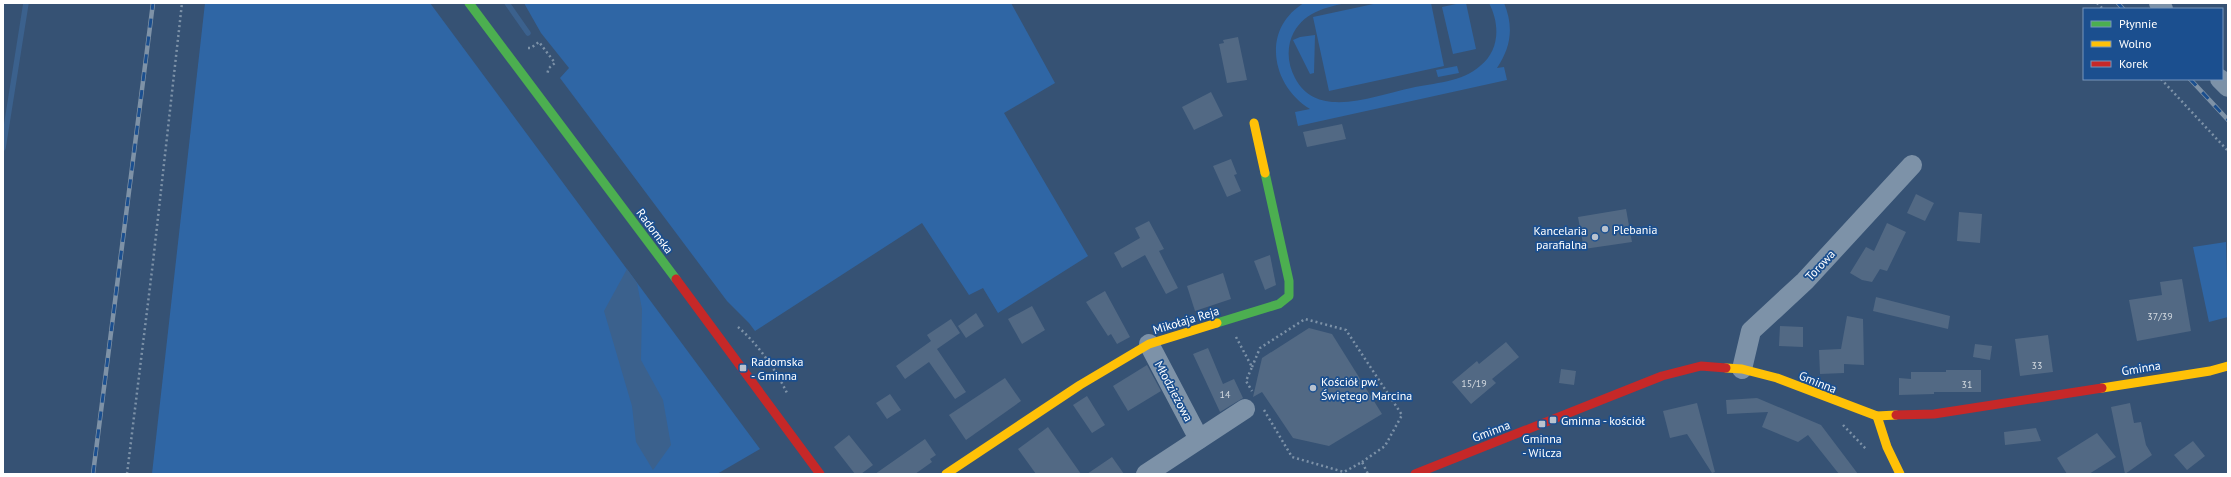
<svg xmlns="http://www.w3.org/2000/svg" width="2231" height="477" font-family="'PT Sans',sans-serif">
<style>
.green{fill:#2f66a5}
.water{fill:#3b618d}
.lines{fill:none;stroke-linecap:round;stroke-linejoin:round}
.stream{stroke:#3b618d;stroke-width:5.5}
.building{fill:#526984}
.path{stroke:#7d92a8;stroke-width:2.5;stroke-dasharray:2 3;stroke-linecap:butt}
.street{stroke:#7d92a8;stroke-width:20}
.fast{stroke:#4caf50;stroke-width:9}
.slow{stroke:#ffc107;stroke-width:9}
.jam{stroke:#c62828;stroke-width:9}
.rail-casing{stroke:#7e92a7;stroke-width:4.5}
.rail{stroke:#1b4f8f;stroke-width:3;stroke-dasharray:9;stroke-linecap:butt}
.poi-dot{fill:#b9c2ce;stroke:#1b4f8f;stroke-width:1.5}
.labels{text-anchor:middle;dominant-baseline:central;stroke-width:3.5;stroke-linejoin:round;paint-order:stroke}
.number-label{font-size:10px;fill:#d4dae0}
.poi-label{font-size:12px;fill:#fff;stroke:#1b4f8f;text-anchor:start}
.street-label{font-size:12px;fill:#fff;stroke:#1b4f8f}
</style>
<rect width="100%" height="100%" fill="#365274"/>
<g class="green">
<polygon points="205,3 430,3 760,449 717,474 152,474"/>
<polygon points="524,3 1011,3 1055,83 1004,113 1088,256 998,313 983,288 969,295 922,223 755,331 749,323 727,301 560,78 569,68 541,33"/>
<path d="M1304,3h42c-25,5 -48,12 -56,39 -3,12 -1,25 5,36 22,43 81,17 116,10 22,-5 52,-6 69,-22 20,-16 20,-42 9,-63h15c10,24 7,44 -7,65l7,-1 3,13 -209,46 -3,-14 15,-3c-39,-24 -49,-80 -6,-106z"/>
<polygon points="1378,3 1431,3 1444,66 1329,91 1313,17"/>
<polygon points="1461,3 1466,3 1476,49 1453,54 1442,7"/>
<polygon points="1315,35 1314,73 1310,74 1293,40 1300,37"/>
<polygon points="1457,66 1459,73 1438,77 1436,70"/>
<polygon points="2226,242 2228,317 2209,322 2193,247"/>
</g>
<polygon class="water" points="627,269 637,283 642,309 641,360 663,400 671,445 653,470 636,442 632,406 604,311"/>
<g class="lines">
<g class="stream">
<polyline points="507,3 528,33"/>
<polyline points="3,148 26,3"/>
</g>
</g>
<g class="building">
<polygon points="1238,37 1247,80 1227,83 1219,44 1224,43 1223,40"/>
<polygon points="1211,92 1223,116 1194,130 1182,107"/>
<polygon points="1342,124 1346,139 1307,147 1303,132"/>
<polygon points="1231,159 1237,174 1234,175 1241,191 1227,197 1213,166"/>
<polygon points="1916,194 1934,203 1925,221 1907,213"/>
<polygon points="1626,209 1632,242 1584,249 1578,217"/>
<polygon points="1959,212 1982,214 1980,243 1957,241"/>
<polygon points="1149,221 1164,249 1159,251 1178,288 1166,294 1145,255 1122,268 1114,253 1140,238 1135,228"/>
<polygon points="1887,223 1906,232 1887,271 1880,269 1872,282 1862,280 1850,273 1866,247 1874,251"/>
<polygon points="1270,255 1276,285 1265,290 1254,261"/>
<polygon points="1223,273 1231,299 1195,311 1187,286"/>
<polygon points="2182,279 2191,331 2137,341 2129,300 2162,295 2160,282"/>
<polygon points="1105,291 1130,337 1117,344 1111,334 1108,336 1086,302"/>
<polygon points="1876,297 1950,316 1948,329 1873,311"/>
<polygon points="1032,306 1045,330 1022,344 1008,319"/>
<polygon points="976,313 984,326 966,338 958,326"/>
<polygon points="1847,316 1863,319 1864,365 1844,364 1844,373 1820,374 1819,350 1841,349"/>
<polygon points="951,319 960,333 937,349 966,392 955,399 929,362 905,379 896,366 931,341 927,335"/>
<polygon points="1780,326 1803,327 1803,347 1779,346"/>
<polygon points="1309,328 1332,334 1382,414 1329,446 1293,438 1262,392 1253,397 1262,358"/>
<polygon points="2048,335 2053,372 2020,376 2015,339"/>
<polygon points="1506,342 1519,357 1492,379 1496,383 1471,404 1452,382 1477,361 1479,364"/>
<polygon points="1975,344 1992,346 1990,360 1973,357"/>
<polygon points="1208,348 1223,384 1234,379 1243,398 1220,412 1193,354"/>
<polygon points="1147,365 1161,391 1128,411 1113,386"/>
<polygon points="1561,369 1576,371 1574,385 1559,383"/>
<polygon points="1946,370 1981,370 1981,392 1934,392 1934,394 1899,395 1899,378 1911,379 1911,372 1946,372"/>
<polygon points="1005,378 1021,401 966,440 949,415"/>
<polygon points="890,394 901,410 887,419 876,403"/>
<polygon points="1087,396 1105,425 1092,433 1073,405"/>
<polygon points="1757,398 1821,425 1858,474 1839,474 1808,435 1798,442 1762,427 1768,412 1727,414 1726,400"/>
<polygon points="1697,403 1715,472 1712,473 1687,434 1670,438 1663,411"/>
<polygon points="2130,403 2134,423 2141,422 2146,445 2152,455 2125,474 2111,407"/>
<polygon points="1048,427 1081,474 1036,474 1018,449"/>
<polygon points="2036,428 2041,441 2005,445 2004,432"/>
<polygon points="2097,433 2116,457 2089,474 2067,474 2057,458"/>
<polygon points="849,435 873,465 861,474 855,474 834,447"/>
<polygon points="925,439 936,455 930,459 932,462 915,474 875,474"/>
<polygon points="2193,441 2205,456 2187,470 2174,455"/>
<polygon points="1112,457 1124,474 1087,474"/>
</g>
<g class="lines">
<g class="path">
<polyline points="2097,3 2103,9"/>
<polyline points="528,48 531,48 539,42 555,63 549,68 547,74"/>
<polyline points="2161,79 2228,151"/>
<path d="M738,327c19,16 38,43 49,66"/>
<polyline points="1236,337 1252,367 1246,381 1252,391"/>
<polyline points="1252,367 1260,348 1305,319 1346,330 1402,415 1385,446 1362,462"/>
<polyline points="1264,410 1292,457 1344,472 1362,462 1368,474"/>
<polyline points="1843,425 1866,449"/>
<polyline points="127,474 153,262 182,3"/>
</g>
<g class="street">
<polyline points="2159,3 2163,9"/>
<polyline points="2220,79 2228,87"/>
<polyline points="1149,344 1199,439"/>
<polyline points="1742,369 1751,331 1805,281 1912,165"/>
<polyline points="1146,474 1245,409"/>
</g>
<g class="fast">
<polyline points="469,3 676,279"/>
<polyline points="1217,323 1279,304 1289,296 1289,281 1265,173"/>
</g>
<g class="slow">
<polyline points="1254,123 1265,173"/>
<polyline points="1726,368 1742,369 1777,378 1877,416 1896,415"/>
<polyline points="2102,388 2210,371 2228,366"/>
<polyline points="1877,416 1887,447 1900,474"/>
<polyline points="946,474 1080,385 1149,344 1217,323"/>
</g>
<g class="jam">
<polyline points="676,279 820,474"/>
<polyline points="1896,415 1934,414 2102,388"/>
<polyline points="1415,474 1662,376 1701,366 1726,368"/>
</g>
<g class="rail-casing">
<g id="rail">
<polyline points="2118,3 2123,9"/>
<polyline points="2190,79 2228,120"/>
<polyline points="93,474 153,3"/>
</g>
</g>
<use href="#rail" class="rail"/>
</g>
<g class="poi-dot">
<circle cx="1605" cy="229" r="4"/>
<circle cx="1595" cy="237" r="4"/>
<rect x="739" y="364" width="8" height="8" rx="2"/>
<circle cx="1313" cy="388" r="4"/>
<rect x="1549" y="416" width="8" height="8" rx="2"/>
<rect x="1538" y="420" width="8" height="8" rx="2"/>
</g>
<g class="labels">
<g class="number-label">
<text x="2160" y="316">37/39</text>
<text x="2037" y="365">33</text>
<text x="1474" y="383">15/19</text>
<text x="1967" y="384">31</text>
<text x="1225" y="394">14</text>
</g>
<g class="poi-label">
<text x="1613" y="229">Plebania</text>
<text x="1587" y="230" text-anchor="end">Kancelaria<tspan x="1587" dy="14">parafialna</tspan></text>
<text x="751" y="361">Radomska<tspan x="751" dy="14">- Gminna</tspan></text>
<text x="1321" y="381">Kościół pw.<tspan x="1321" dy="14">Świętego Marcina</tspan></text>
<text x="1561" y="420">Gminna - kościół</text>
<text x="1542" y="438" text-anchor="middle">Gminna<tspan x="1542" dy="14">- Wilcza</tspan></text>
</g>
<g class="street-label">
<text transform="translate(655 231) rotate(53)">Radomska</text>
<text transform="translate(1820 265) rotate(-47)">Torowa</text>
<text transform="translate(1186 320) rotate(-17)">Mikołaja Reja</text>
<text transform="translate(2141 368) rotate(-9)">Gminna</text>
<text transform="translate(1818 382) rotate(22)">Gminna</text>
<text transform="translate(1174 391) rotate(62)">Młodzieżowa</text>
<text transform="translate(1491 431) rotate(-21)">Gminna</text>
</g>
</g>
<rect width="2231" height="477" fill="none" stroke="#ffffff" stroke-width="8"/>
<rect x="2083" y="8" width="140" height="72" fill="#1b4f8f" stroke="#7695bc"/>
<rect x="2091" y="21" width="20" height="6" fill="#4caf50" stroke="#7695bc"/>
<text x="2119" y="28" font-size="12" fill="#ffffff">Płynnie</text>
<rect x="2091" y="41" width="20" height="6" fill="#ffc107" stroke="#7695bc"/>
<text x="2119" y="48" font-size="12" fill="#ffffff">Wolno</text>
<rect x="2091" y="61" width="20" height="6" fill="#c62828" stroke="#7695bc"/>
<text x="2119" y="68" font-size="12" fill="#ffffff">Korek</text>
</svg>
